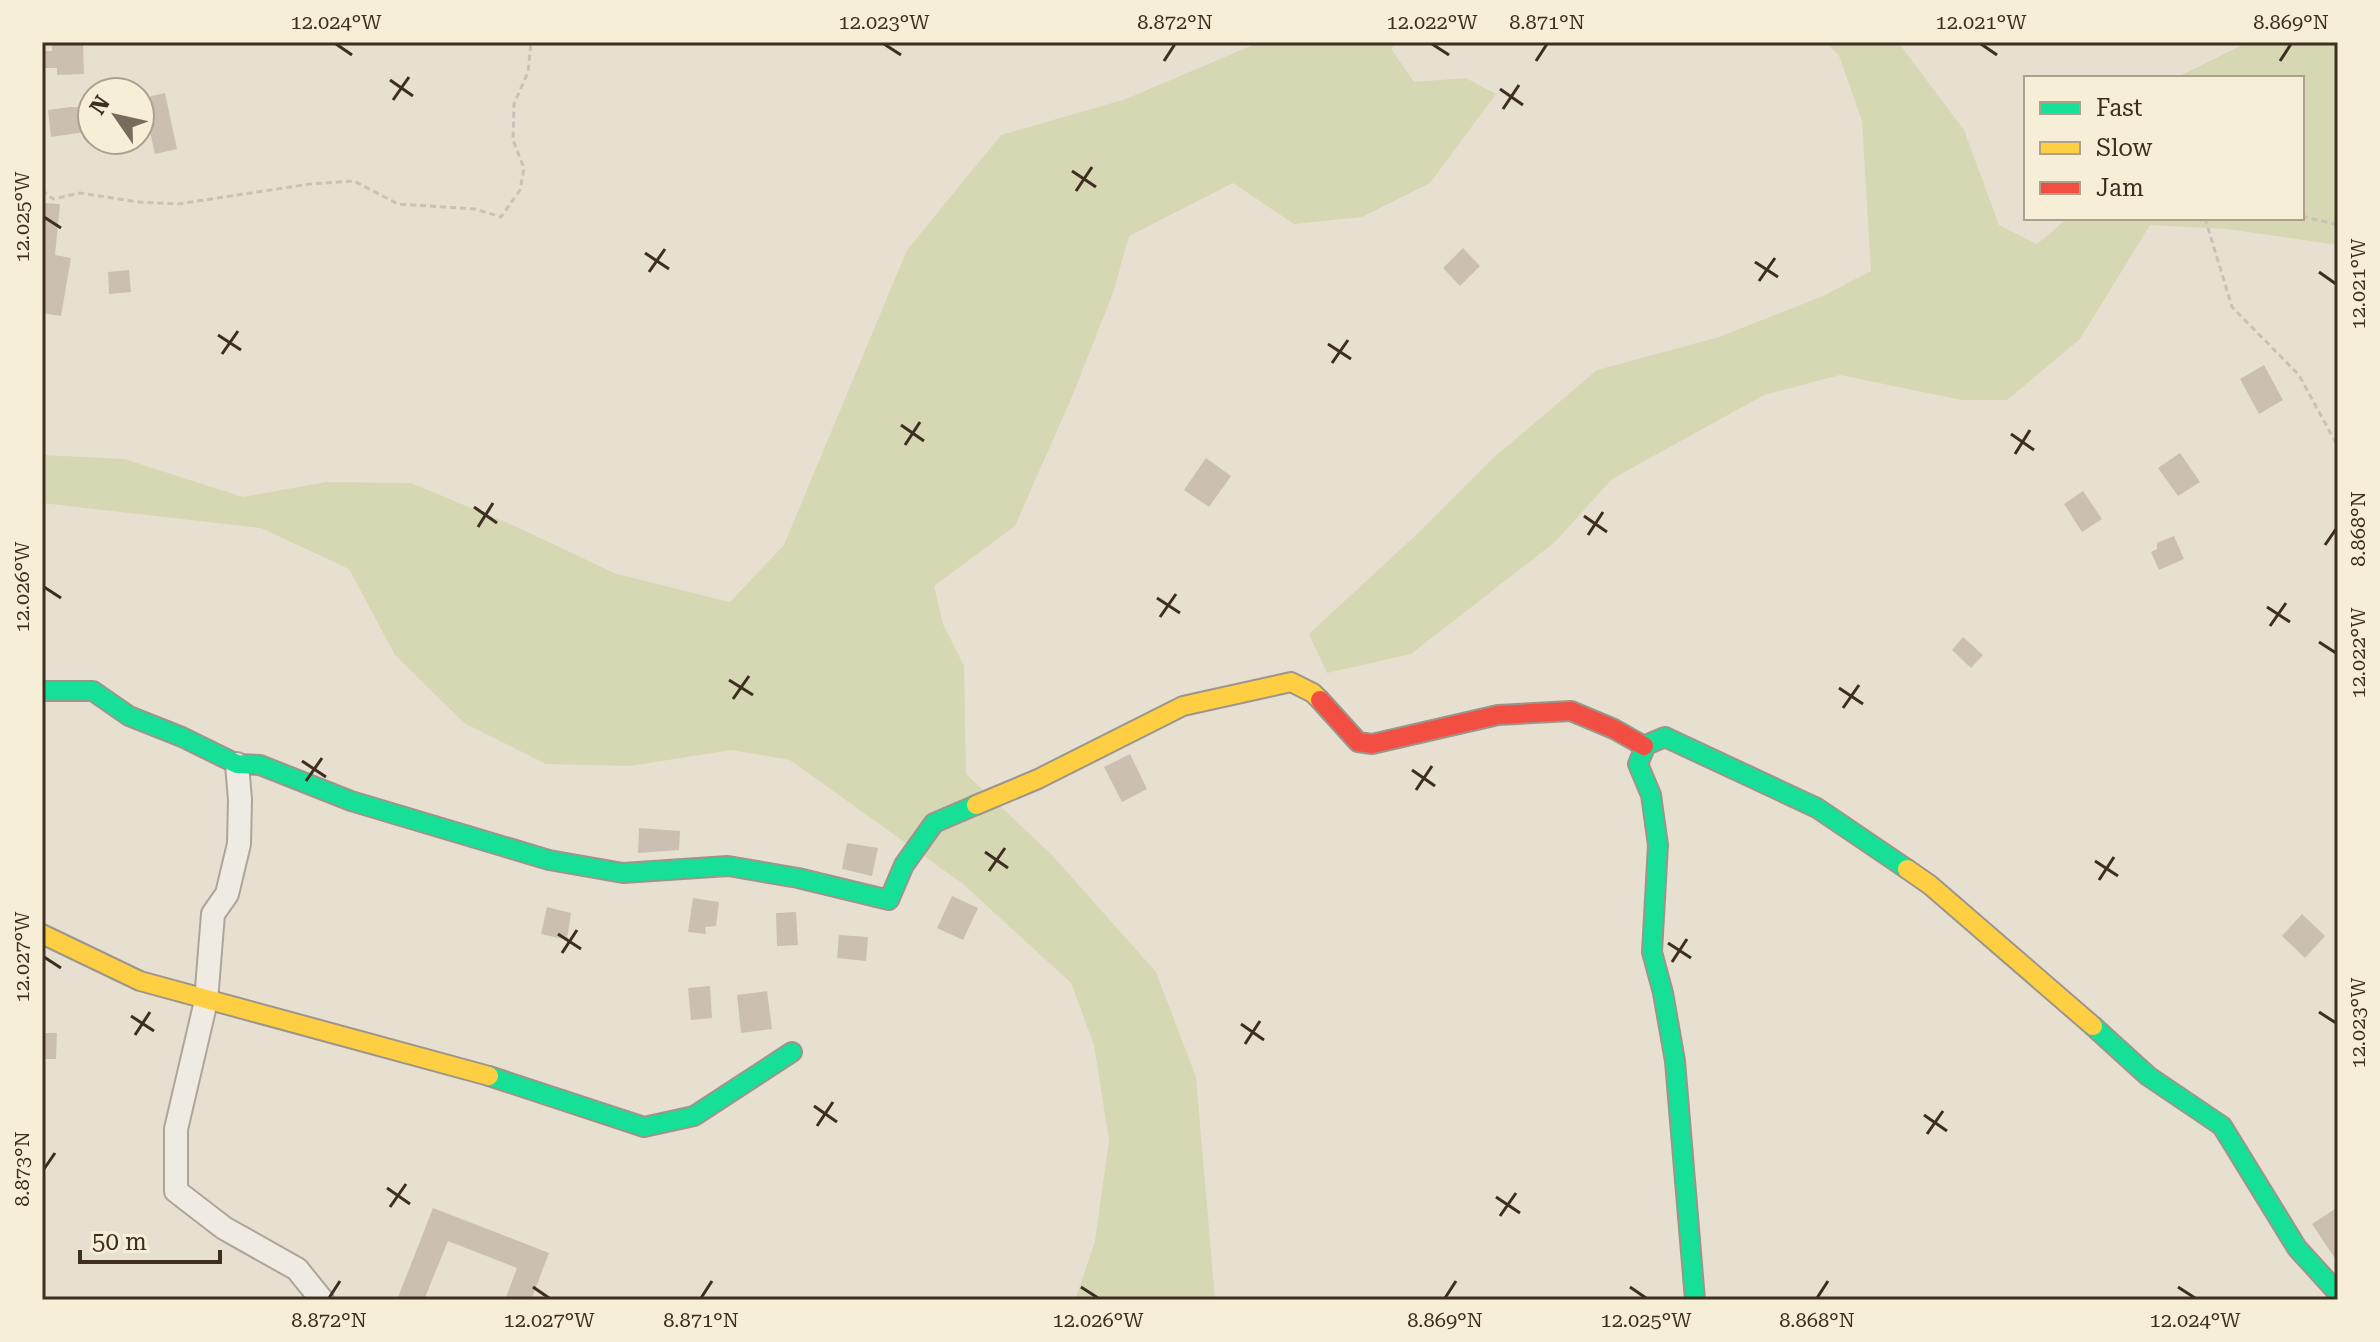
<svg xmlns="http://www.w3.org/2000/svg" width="2380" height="1342" font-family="'Roboto Serif',serif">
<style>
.green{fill:#d6d7b3}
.building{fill:#cbbfb2}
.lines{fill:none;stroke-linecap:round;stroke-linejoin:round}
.street-casing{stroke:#ada599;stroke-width:26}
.fast-casing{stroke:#9c958a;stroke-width:22}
.slow-casing{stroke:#9c958a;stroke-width:22}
.jam-casing{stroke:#9c958a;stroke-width:22}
.path{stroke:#c8c2b9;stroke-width:3;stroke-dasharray:6 4;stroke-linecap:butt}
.street{stroke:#efebe3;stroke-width:22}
.fast{stroke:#16e098;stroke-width:18}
.slow{stroke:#ffcf43;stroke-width:18}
.jam{stroke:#f24e42;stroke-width:18}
.ticks{fill:none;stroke:#3d2e20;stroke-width:3}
.neatline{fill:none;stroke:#3d2e20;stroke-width:3}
.ticks-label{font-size:20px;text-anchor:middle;fill:#3d2e20}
</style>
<rect width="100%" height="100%" fill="#e7e0d1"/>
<g class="green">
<polygon points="1260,42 1394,42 1392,50 1414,82 1466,78 1496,94 1430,183 1362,217 1294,224 1233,183 1129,236 1113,293 1071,399 1015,526 934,586 943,624 964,666 966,774 1052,855 1156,972 1196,1077 1215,1300 1075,1300 1095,1241 1109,1140 1094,1045 1071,983 963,884 790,760 731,750 630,766 546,764 464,723 395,655 349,569 261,528 42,503 42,455 124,459 243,497 326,482 411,483 517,527 614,573 730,602 784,545 907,250 1001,135 1126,99"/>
<polygon points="1826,42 1898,42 1964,130 1999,225 2037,244 2068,218 2302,218 2302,78 2175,78 2249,42 2338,42 2338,245 2227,229 2150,225 2080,339 2007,400 1962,400 1840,375 1764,395 1612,479 1555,542 1411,654 1327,673 1309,634 1418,533 1492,459 1597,370 1719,337 1823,296 1871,271 1862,121 1839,56"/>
</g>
<g class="building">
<polygon points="52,42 83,42 84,74 57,75 57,68 44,68 44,51 52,51"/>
<polygon points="165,93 177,149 155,154 148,123 140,125 140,99"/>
<polygon points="70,107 92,107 92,131 51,137 48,110"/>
<polygon points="42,203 60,204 55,255 71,258 61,316 42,313"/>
<polygon points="1463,248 1480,266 1460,286 1443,268"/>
<polygon points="129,270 131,292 109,294 108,272"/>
<polygon points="2264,365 2283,400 2259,414 2240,379"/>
<polygon points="2180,453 2200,482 2178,496 2158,468"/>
<polygon points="1206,458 1231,476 1209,507 1184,490"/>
<polygon points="2083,491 2102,519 2082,532 2064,504"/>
<polygon points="2174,536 2184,559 2159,570 2151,552 2157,549 2157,543"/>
<polygon points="1963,637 1983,655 1971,668 1952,650"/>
<polygon points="1130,754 1147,789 1122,802 1104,767"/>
<polygon points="639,828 680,831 679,850 638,853"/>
<polygon points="847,843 878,848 872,876 842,869"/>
<polygon points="952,896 978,908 963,940 937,928"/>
<polygon points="693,898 719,902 716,926 705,927 706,934 688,932"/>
<polygon points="547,907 571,913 567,940 541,934"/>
<polygon points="796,912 798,945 777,946 776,913"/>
<polygon points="2302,914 2325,936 2305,958 2282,936"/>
<polygon points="839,935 868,937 866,961 837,958"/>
<polygon points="710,986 712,1018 691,1020 688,988"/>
<polygon points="767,991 772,1029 741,1033 737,995"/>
<polygon points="42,1033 57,1033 56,1059 42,1059"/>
<polygon points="2338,1207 2338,1263 2312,1224"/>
<polygon points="433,1208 549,1253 531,1300 505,1300 517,1268 448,1241 424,1300 397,1300"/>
</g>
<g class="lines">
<g class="street-casing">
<polyline id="street" points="237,764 240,800 239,844 227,894 213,914 206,1001 176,1129 176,1191 224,1228 297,1269 322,1300"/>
</g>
<g class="fast-casing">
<g id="fast">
<polyline points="42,691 93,691 129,716 182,737 237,764 260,765 351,801 549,860 623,873 728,866 798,878 889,900 904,865 934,823 976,805"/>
<polyline points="2093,1026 2148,1076 2222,1126 2297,1248 2338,1293"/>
<polyline points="489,1076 644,1127 694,1116 792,1052"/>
<polyline points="1695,1300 1675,1061 1663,993 1652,952 1658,845 1651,795 1638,764 1646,745 1665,737 1817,808 1907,869"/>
</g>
</g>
<g class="slow-casing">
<g id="slow">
<polyline points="976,805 1038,779 1183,706 1291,682 1313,693 1320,700"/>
<polyline points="1907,869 1930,885 2093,1026"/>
<polyline points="42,934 140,981 489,1076"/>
</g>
</g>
<g class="jam-casing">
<polyline id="jam" points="1320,700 1358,742 1372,744 1498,715 1571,711 1614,729 1644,746"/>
</g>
<g class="path">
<polyline points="42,190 53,199 80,193 139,202 178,204 310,184 354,181 398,204 475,209 501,217 520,190 524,168 513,140 514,104 528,72 531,42"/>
<polyline points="2302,216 2338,225"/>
<polyline points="2205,218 2232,307 2299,375 2338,447"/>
</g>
<use href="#street" class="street"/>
<use href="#fast" class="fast"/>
<use href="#slow" class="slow"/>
<use href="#jam" class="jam"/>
</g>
<path class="ticks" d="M336,44l16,11M884,44l17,11M1432,44l17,11M1981,44l16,11M1164,61l11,-17M1536,61l11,-17M2280,61l11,-17M390,80l23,16M1500,89l23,16M393,100l16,-23M1503,109l16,-24M1072,171l24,16M1076,191l16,-24M44,217l17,11M645,253l24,16M1755,262l23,15M649,272l16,-23M2319,272l17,12M1759,281l16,-23M218,335l23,15M1328,344l23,15M222,354l16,-23M1332,363l16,-23M901,425l23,16M2011,434l23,16M905,445l15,-23M2015,454l15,-24M474,507l23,16M1584,516l23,16M478,527l15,-24M1588,535l15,-23M2325,545l11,-16M44,587l17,11M1157,598l23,15M2267,607l23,15M1160,617l16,-23M2270,626l16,-23M2319,642l17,11M729,680l24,15M1839,688l24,16M733,699l16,-23M1843,708l16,-23M302,761l24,16M1412,770l23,16M306,781l16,-23M1416,790l16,-24M985,852l23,16M2095,861l23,15M989,871l16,-23M2099,880l15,-23M558,934l23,15M1668,943l23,15M562,953l15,-23M44,957l17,11M1672,962l15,-23M2319,1012l17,11M131,1016l23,15M1241,1024l23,16M135,1035l15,-23M1245,1044l15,-23M814,1106l23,16M1924,1115l23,16M817,1126l16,-24M1927,1134l16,-23M44,1169l11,-16M387,1188l23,16M1496,1197l24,16M390,1207l16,-23M1500,1216l16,-23M533,1287l16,11M1081,1287l17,11M1630,1287l16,11M2178,1287l17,11M329,1298l11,-17M701,1298l11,-17M1445,1298l11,-17M1817,1298l11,-17"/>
<rect width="2380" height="1342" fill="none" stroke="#f7eed8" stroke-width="88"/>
<rect x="2024" y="76" width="280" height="144" fill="#f7eed8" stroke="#ada18e" stroke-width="2"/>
<rect x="2040" y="102" width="40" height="12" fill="#16e098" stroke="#ada18e" stroke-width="2"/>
<text x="2096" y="116" font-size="24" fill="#3d2e20">Fast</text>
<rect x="2040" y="142" width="40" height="12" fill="#ffcf43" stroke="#ada18e" stroke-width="2"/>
<text x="2096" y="156" font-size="24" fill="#3d2e20">Slow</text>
<rect x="2040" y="182" width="40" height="12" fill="#f24e42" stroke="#ada18e" stroke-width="2"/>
<text x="2096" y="196" font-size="24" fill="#3d2e20">Jam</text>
<g transform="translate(116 116) rotate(304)"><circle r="38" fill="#f7eed8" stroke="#ada18e" stroke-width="2"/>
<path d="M0-6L14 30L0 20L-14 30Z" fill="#786c5e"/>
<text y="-12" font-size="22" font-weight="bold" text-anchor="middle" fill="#3d2e20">N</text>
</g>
<path d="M80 1250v12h140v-12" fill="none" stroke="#3d2e20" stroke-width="4"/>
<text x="92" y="1250" font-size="24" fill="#3d2e20" stroke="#f7eed8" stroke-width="6" paint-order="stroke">50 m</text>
<rect x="44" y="44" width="2292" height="1254" class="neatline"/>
<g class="ticks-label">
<text x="336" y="29">12.024°W</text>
<text x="884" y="29">12.023°W</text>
<text x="1175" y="29">8.872°N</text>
<text x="1432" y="29">12.022°W</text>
<text x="1547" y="29">8.871°N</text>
<text x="1981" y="29">12.021°W</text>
<text x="2291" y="29">8.869°N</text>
<text transform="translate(22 217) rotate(-90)" y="7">12.025°W</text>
<text transform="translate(2358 284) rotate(-90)" y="7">12.021°W</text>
<text transform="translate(2358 529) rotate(-90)" y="7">8.868°N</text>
<text transform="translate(22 587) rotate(-90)" y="7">12.026°W</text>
<text transform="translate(2358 653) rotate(-90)" y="7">12.022°W</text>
<text transform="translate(22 957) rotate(-90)" y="7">12.027°W</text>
<text transform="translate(2358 1023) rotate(-90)" y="7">12.023°W</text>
<text transform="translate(22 1169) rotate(-90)" y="7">8.873°N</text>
<text x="329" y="1327">8.872°N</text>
<text x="549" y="1327">12.027°W</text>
<text x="701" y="1327">8.871°N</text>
<text x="1098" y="1327">12.026°W</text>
<text x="1445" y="1327">8.869°N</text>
<text x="1646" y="1327">12.025°W</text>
<text x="1817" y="1327">8.868°N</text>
<text x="2195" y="1327">12.024°W</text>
</g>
</svg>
